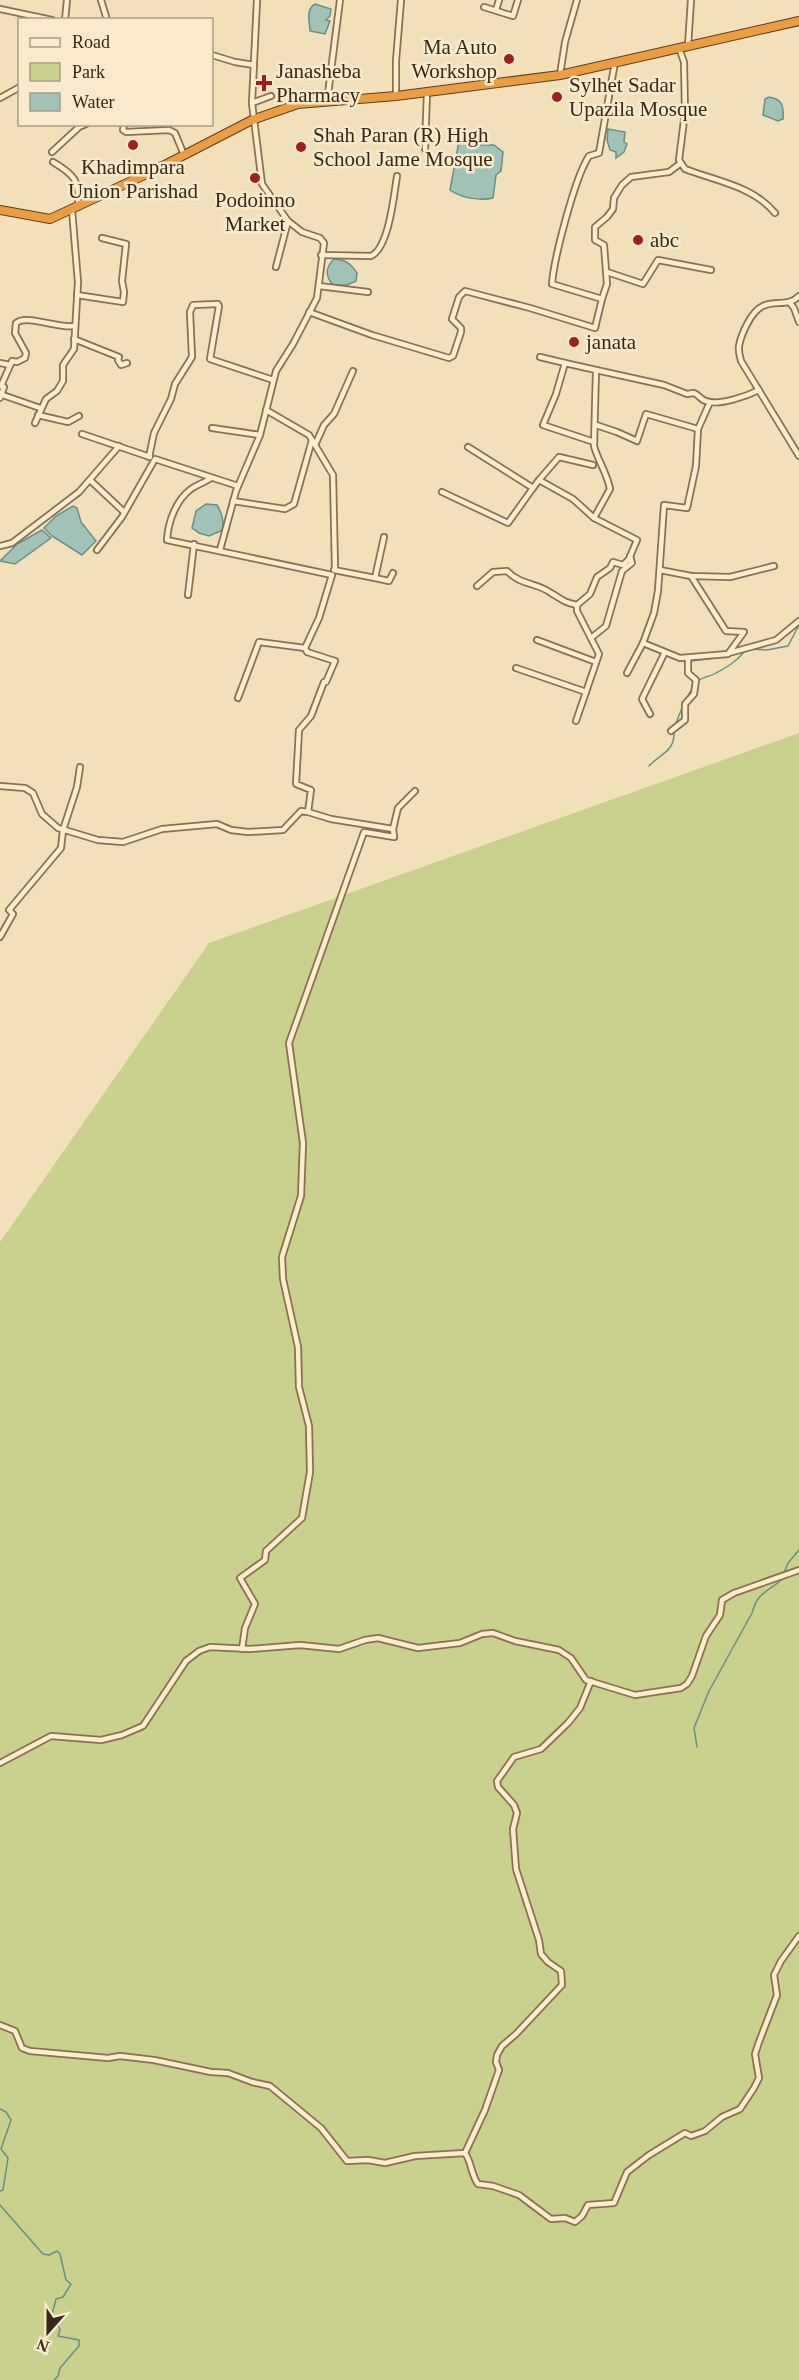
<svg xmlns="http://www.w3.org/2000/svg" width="799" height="2380" font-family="'Times New Roman',serif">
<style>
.green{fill:#cad08e}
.water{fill:#a0c2b7;stroke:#679085;stroke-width:1.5}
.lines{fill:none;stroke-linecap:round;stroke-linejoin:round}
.stream{stroke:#679085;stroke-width:1.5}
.street-casing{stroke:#8a6f53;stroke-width:8}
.highway-casing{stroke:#573d29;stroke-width:10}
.street{stroke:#fcedce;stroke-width:4.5}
.highway{stroke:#eb9d42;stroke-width:8}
.poi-dot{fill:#9f1e22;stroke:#f8eacb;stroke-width:2}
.labels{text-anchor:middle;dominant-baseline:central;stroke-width:5;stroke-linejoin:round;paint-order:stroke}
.poi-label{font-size:21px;fill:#38281a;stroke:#f8eacb;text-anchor:start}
</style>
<rect width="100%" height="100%" fill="#f2e0bb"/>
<polygon class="green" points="799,733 799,2380 0,2380 0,1242 209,943"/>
<g class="water">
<path d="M315,4l16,5 -1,7 -4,4 4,1 -5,13 -15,-3c0,-9 -5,-21 5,-27z"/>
<path d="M769,97c13,2 15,9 14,22l-5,2 -15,-6 2,-16z"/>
<polygon points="608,129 625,132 624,142 627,144 624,152 616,158 616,152 610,150 607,140"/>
<path d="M466,136l11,4 4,5h13l9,7 -2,19 -5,4 -3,23c-13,3 -32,0 -43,-8l9,-49z"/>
<path d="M334,259c11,0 17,5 23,14l-1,8 -9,4h-14c-8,-9 -8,-17 1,-26z"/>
<path d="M206,504l11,1c5,8 7,15 6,25l-14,6 -10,-3 -7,-5 4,-17z"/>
<polygon points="73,506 77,508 81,522 96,541 82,555 52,536 44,528 56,516"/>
<polygon points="42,530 51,538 15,564 0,561 17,544"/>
</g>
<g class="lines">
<g class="stream">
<polyline points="735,654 749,649 767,650 788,646 799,625"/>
<polyline points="691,661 722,657"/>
<path d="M698,681c6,-5 12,-4 18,-8 11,-6 20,-11 28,-21"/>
<polyline points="685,701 693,687"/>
<polyline points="675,726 683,705"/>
<path d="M649,766c12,-13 26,-14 25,-35"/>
<polyline points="784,1573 788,1563 799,1550"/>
<path d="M697,1747l-3,-19 15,-37 43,-78c6,-23 18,-21 31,-35"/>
<polyline points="0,2109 6,2112 11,2120 1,2149 8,2158 3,2190 0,2191"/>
<polyline points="0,2205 43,2254 49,2255 57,2251 60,2254 66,2280 71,2284 63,2297 56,2299 52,2314 60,2329 58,2336 79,2340 79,2346 60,2368 58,2376 54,2380"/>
</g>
<g class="street-casing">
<g id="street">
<polyline points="101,0 107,20"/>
<polyline points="484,7 513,16 518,0"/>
<polyline points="0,9 52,20"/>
<polyline points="496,10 499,0"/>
<polyline points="65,20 67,0"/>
<polyline points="688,46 691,0"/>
<path d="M679,48l5,14 1,50 -6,48 6,9c31,12 68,17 90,44"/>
<polyline points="212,55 235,62 254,65"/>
<polyline points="560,75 565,42 577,0"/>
<polyline points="396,96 396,61 401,0"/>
<polyline points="0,98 20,87"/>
<polyline points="327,102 340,0"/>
<polyline points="252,103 271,96"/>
<polyline points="124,124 123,130 126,132 169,130 175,133 184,155"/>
<polyline points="425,149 427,92"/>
<polyline points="52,152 79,127 86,124"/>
<path d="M53,162c22,13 27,19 25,45"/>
<path d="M321,255l50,1c18,-8 23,-61 26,-80"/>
<polyline points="276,267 288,221"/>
<polyline points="607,272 643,284 658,260 711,270"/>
<polyline points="319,286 368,292"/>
<polyline points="77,295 123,302 124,292 122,281 126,244 102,238"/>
<path d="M799,296c-10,11 -24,4 -36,10 -12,5 -22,29 -24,40 -1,5 1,10 2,15l58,95"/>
<polyline points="602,299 607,284 604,245 595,240 595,227 607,217 613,209 614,198 622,185 631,177 669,172 681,163"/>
<polyline points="789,302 794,308 799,322"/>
<path d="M309,312l63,23 77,23 4,-2 8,-24v-4l-9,-9 7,-22 6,-6 65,17 65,20 7,-29 -50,-15c2,-26 23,-107 37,-128l10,-3 16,-91"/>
<polyline points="74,339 119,357 118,360 121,365 127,363"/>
<polyline points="540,357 565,363 556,394 543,425 594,442"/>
<polyline points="0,363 10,365"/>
<path d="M565,363l31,7 -2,76c4,15 13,27 16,43l-16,29 43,22 -8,19 -6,6 -10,-3 -3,6 -13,9 -7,17 -13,11v6l22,43 -23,67"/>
<path d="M596,370l68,15 23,9 7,-1c5,2 7,7 12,8 13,5 41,-5 53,-11"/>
<polyline points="0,394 40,408"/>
<path d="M0,398l4,-11 -3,-1 11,-25 5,1 8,-4 1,-5 -11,-20 1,-10c12,-9 42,6 58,3"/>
<polyline points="266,410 309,435 333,475 335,569"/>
<polyline points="38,415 68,422 79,416"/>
<polyline points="35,423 46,399 57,391 63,381 63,365 74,349 78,282 72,210"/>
<polyline points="596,425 617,432 637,441 646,414 698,429"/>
<polyline points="212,428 260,435"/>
<polyline points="82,434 150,457"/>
<polyline points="315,445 324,425 334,414 353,371"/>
<polyline points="468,447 533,488 539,480 573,499 594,518"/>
<polyline points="149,457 154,433 171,399 175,384 192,357 190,312 193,305 218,304 219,306 210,359 273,380"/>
<polyline points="90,480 124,512"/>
<polyline points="539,480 559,457 593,465"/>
<polyline points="442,492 508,523 533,488"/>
<polyline points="233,501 285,509 294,504 312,440"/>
<polyline points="0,546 12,543 79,492 119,446"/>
<polyline points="97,550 122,517 155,459 238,486"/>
<polyline points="220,550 236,491 260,435 276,371 293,344 317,298 324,243 320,238 302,232 288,221 262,184 252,103 257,0"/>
<polyline points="334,570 375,578 384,537"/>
<polyline points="660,570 691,576 730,577 774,566"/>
<polyline points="691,576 726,631 744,632 728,654 680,658 643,643 654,613 658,591 664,505 687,508 696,466 698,429 710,402"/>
<polyline points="375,578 389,581 393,573"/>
<path d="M477,586l16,-14 14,-1c15,15 29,11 44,22 12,7 12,9 26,12"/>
<polyline points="188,595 194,544"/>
<polyline points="591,638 606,626 622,571 632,563 630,556"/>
<polyline points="537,640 596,662"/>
<polyline points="729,653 776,640 799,621"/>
<polyline points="516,668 586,692"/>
<polyline points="627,673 643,643"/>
<polyline points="238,698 259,642 305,648"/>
<polyline points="650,714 642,699 665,652"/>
<polyline points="671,731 685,720 685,704 694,694 696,680 688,673 688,658"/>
<path d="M0,786l25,2 8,5 9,21 16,14 40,12 25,2 39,-13 55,-5 14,6 17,2 35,-2 18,-19 7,1 3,-22 -15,-6 3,-54 12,-14 13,-34h2l9,-21 -28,-9 -2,-4 14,-30 13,-43 -165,-35c1,-18 9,-40 24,-51 6,-4 14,-7 20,-11"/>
<polyline points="308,812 331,819 393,829 394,837"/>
<polyline points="393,829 398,808 415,791"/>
<polyline points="0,937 13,914 9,910 61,848 63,830 77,787 80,767"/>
<polyline points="242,1649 245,1628 255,1604 240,1578 265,1560 266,1551 302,1518 310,1472 309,1426 299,1387 298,1347 283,1279 282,1257 301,1196 303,1143 289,1043 364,832 394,837"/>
<polyline points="0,1763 51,1736 101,1740 122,1735 143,1726 186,1661 199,1651 210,1647 250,1649 300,1645 339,1649 365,1640 378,1638 418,1648 460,1643 482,1634 493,1633 515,1641 559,1650 571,1658 586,1680 635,1695 681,1688 687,1684 692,1676 706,1636 720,1615 722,1600 734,1593 799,1570"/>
<path d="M0,2025l15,6 7,17 8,3 78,7 12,-2 34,4 57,12 17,1 24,9 18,4 51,42 26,33 21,-1 17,3 30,-7 50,-3c7,10 6,22 13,31l15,2 26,9 32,24 14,-1 10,4 7,-6 6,-11 26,-2 13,-31 22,-17 36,-22 6,3 14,-5 17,-14 18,-8 14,-21 5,-10 -4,-24 4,-12 18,-47 -3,-20 7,-14 18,-25"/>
<polyline points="465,2153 485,2110 499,2070 496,2062 497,2055 502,2046 516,2034 562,1985 561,1971 548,1962 541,1954 539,1940 516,1869 513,1829 517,1813 514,1805 498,1787 497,1781 514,1757 541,1749 568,1723 580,1708 591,1681"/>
</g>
</g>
<g class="highway-casing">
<polyline id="highway" points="0,210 50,219 153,171 252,120 298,104 396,96 560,75 799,21"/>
</g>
<use href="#street" class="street"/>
<use href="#highway" class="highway"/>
</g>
<g class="poi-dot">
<circle cx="509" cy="59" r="6"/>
<path d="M261 74h6v6h6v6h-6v6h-6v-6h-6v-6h6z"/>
<circle cx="557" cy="97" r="6"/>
<circle cx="133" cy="145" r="6"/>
<circle cx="301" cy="147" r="6"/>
<circle cx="255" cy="178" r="6"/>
<circle cx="638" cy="240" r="6"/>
<circle cx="574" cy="342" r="6"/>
</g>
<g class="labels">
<g class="poi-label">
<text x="497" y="47" text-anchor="end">Ma Auto<tspan x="497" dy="24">Workshop</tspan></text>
<text x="276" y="71">Janasheba<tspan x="276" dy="24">Pharmacy</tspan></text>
<text x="569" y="85">Sylhet Sadar<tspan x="569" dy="24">Upazila Mosque</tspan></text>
<text x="313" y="135">Shah Paran (R) High<tspan x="313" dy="24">School Jame Mosque</tspan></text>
<text x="133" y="167" text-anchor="middle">Khadimpara<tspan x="133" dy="24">Union Parishad</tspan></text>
<text x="255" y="200" text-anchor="middle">Podoinno<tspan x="255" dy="24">Market</tspan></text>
<text x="650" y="240">abc</text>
<text x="586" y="342">janata</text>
</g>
</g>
<rect x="18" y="18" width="195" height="108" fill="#f8eacb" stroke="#ab9c84" stroke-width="1.5"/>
<rect x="30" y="38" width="30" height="9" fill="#fcedce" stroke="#ab9c84" stroke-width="1.5"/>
<text x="72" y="48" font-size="18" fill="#38281a">Road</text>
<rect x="30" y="63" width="30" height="18" fill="#cad08e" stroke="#ab9c84" stroke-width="1.5"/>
<text x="72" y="78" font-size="18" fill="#38281a">Park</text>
<rect x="30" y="93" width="30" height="18" fill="#a0c2b7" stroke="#ab9c84" stroke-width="1.5"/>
<text x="72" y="108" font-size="18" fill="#38281a">Water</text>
<g transform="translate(48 2332) rotate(201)" stroke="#f8eacb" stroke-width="4.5" paint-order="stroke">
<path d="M0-4.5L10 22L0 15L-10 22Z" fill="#38281a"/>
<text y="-9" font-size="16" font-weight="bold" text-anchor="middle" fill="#38281a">N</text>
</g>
</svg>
